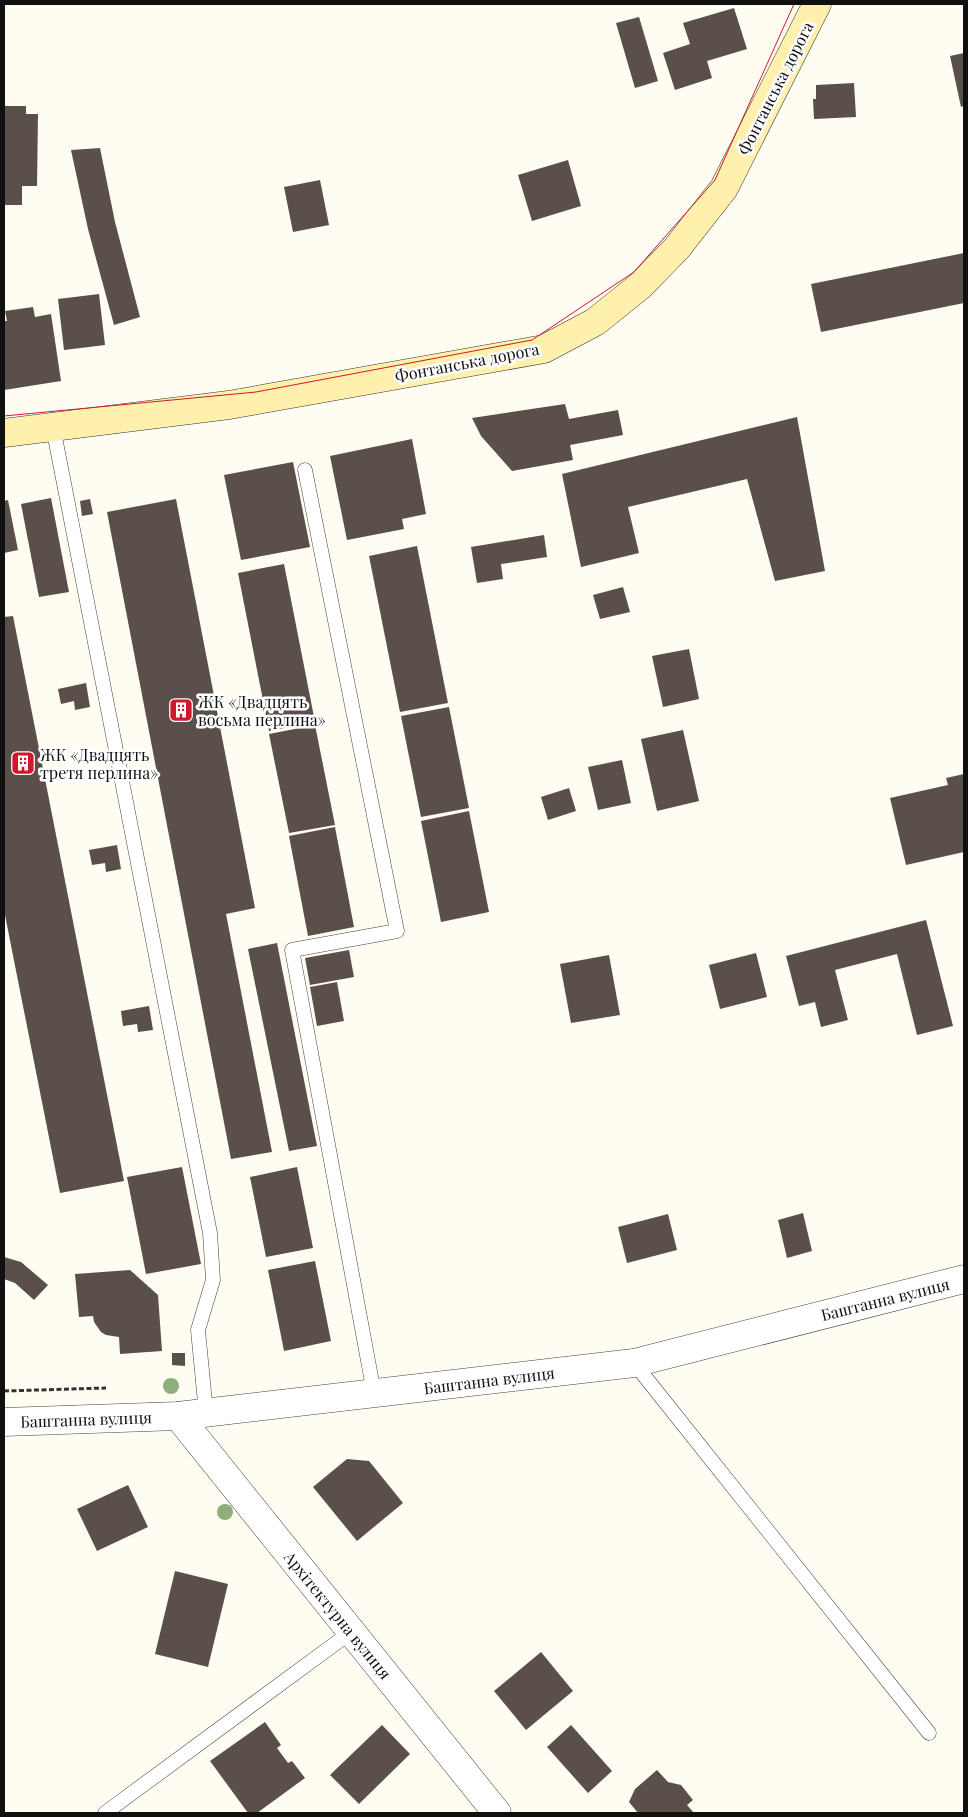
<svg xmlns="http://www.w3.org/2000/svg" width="968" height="1817" font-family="'Playfair Display',serif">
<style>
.building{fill:#5a4f4b}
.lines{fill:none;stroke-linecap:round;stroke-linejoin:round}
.service-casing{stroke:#434343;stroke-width:15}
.minor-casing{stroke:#434343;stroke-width:29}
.secondary-casing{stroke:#323232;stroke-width:29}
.path{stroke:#323232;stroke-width:3;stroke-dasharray:5 2.5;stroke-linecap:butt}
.service{stroke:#fff;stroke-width:14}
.minor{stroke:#fff;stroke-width:28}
.secondary{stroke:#fff1ad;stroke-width:28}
.tram{stroke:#d1172c;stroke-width:1}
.tree{fill:#8daf7a}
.labels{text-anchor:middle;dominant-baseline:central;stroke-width:5;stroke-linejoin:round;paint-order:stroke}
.street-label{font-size:16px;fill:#101010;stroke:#fff}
.poi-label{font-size:16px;fill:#101010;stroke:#fff;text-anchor:start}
</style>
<rect width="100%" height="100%" fill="#fffcf2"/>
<g class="building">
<polygon points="734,8 747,49 707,61 712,78 675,90 663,53 690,44 683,23"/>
<polygon points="639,17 658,81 635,88 616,23"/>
<polygon points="964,53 964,106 961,107 950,56"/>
<polygon points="854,83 856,117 814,119 813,99 816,99 816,85"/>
<polygon points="4,106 26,106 26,114 38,114 37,186 22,186 22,205 4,205"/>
<polygon points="100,148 115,222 140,317 114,325 88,229 71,150"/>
<polygon points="568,160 581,206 532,221 518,175"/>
<polygon points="320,180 329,225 293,232 284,187"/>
<polygon points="964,253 964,303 821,332 811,284"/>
<polygon points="99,294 105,345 64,350 58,299"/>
<polygon points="33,307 35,317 51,314 61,381 4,390 4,321 7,321 5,311"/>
<polygon points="565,404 569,419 618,410 623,435 570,445 573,460 512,471 481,436 472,418"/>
<polygon points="797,417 825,571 775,581 747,479 628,507 639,553 581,567 562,474"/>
<polygon points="412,439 426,514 402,519 404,529 347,540 330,456"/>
<polygon points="293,462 310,547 241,560 224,475"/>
<polygon points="51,498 69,592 39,597 21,504"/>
<polygon points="90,499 93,514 82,516 80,501"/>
<polygon points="176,499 255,908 226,914 272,1152 231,1159 107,512"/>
<polygon points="8,500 18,550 4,553 4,501"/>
<polygon points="544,535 547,557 501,564 503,579 477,583 471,547"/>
<polygon points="417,546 448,703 400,712 369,556"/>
<polygon points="284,564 315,722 269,731 238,573"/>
<polygon points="623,587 630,612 600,619 593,595"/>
<polygon points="13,616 124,1181 60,1193 4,910 4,617"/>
<polygon points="689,649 699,699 663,707 652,656"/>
<polygon points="86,683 90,707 75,710 74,701 61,704 58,689"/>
<polygon points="449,707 469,808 421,817 401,716"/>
<polygon points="315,725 335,825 289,833 269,734"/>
<polygon points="683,730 699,801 657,811 641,739"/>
<polygon points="622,760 631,803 598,810 588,767"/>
<polygon points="964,774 964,852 906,865 890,798 948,785 946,778"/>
<polygon points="569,788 576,811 548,820 541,797"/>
<polygon points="469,811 489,912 441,922 421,821"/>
<polygon points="335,827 354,927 308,936 289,836"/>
<polygon points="117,845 121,869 106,872 105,863 92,865 89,850"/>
<polygon points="926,920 953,1026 917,1035 897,954 835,970 848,1020 821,1027 815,1002 799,1006 786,956"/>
<polygon points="277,943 317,1146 289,1151 248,949"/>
<polygon points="349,950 354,977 310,985 305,958"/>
<polygon points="756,953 767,997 720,1009 709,965"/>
<polygon points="609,955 620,1015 571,1023 560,964"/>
<polygon points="337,982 344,1021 317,1026 310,987"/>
<polygon points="149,1006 153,1030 138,1032 137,1024 123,1026 121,1011"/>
<polygon points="182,1167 201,1264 146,1274 127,1177"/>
<polygon points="297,1167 313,1248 266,1257 250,1177"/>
<polygon points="803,1213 812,1251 787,1258 778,1220"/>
<polygon points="668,1214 677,1250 627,1263 618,1227"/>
<polygon points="4,1257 21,1262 48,1285 34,1300 15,1283 4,1279"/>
<polygon points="315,1261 331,1341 284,1351 268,1270"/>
<polygon points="130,1270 158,1295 162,1351 120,1354 119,1337 106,1335 101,1332 94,1322 93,1316 79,1317 75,1274"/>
<polygon points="172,1353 185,1353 185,1366 172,1365"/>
<polygon points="347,1459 369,1461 403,1503 357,1541 313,1487"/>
<polygon points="128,1485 148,1527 97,1551 77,1509"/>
<polygon points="175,1571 228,1584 208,1667 155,1654"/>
<polygon points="541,1652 573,1691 526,1730 494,1691"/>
<polygon points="265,1722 281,1745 277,1748 288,1763 292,1761 305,1778 257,1813 248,1813 210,1761"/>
<polygon points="382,1725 410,1754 359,1804 330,1775"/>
<polygon points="571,1725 612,1771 588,1793 547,1747"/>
<polygon points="657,1770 668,1782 681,1785 693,1800 687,1805 694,1813 638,1813 629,1802 635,1789"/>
</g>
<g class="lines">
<g class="service-casing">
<g id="service">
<polyline points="53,427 210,1233 213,1280 198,1330 206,1413"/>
<polyline points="305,470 397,931 292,950 374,1393"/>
<polyline points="634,1363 929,1733"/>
<polyline points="105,1813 351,1632"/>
</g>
</g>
<g class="minor-casing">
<g id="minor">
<polyline points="178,1416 497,1813"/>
<polyline points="4,1422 178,1416 634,1363 964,1279"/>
</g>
</g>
<g class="secondary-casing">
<polyline id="secondary" points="4,433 229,405 544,349 595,322 640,286 677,248 724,188 817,4"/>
</g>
<polyline class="path" points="4,1391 106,1388"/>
<use href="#service" class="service"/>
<use href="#minor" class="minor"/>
<use href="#secondary" class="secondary"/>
<polyline class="tram" points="4,416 256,392 532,340 634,272 715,180 794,4"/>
</g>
<g class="tree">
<circle cx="171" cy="1386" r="8"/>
<circle cx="225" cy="1512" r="8"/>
</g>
<defs>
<g id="building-square" transform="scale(1.25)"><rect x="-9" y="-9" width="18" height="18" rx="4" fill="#d1172c" stroke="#fff"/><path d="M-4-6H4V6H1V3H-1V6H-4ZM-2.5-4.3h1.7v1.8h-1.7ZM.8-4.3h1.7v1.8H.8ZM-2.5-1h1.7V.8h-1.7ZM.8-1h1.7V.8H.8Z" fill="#fff"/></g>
</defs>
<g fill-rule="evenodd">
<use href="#building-square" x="181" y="710"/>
<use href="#building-square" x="23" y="763"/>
</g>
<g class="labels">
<g class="street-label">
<text transform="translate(775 88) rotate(-63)">Фонтанська дорога</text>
<text transform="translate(467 362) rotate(-11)">Фонтанська дорога</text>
<text transform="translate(885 1299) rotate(-14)">Баштанна вулиця</text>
<text transform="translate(489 1380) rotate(-7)">Баштанна вулиця</text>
<text transform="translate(86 1419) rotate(-2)">Баштанна вулиця</text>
<text transform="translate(338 1615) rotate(51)">Архітектурна вулиця</text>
</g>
<g class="poi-label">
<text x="198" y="701">ЖК «Двадцять<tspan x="198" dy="18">восьма перлина»</tspan></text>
<text x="40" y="754">ЖК «Двадцять<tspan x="40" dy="18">третя перлина»</tspan></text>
</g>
</g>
<rect width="968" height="1817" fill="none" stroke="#101010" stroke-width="10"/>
</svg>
